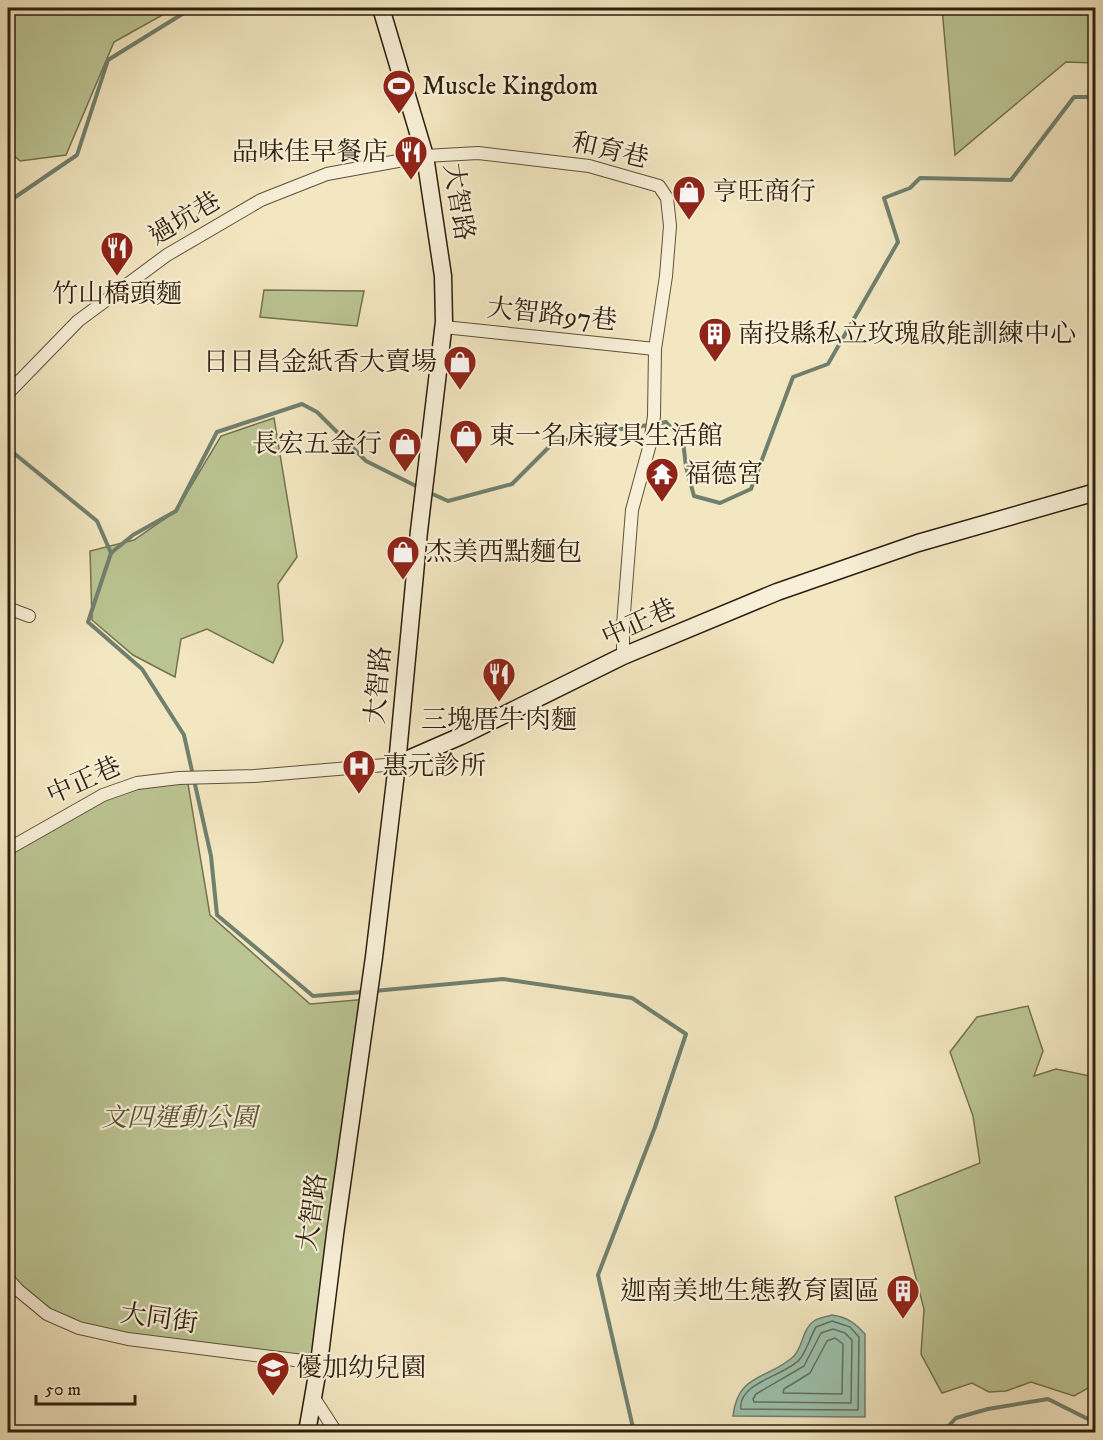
<svg xmlns="http://www.w3.org/2000/svg" width="1103" height="1440" font-family="'IM FELL DW Pica','Noto Serif TC',serif">
<style>
.green{fill:#bbc593;stroke:#747250;stroke-width:1.5}
.water{fill:#9cc1ae;stroke:#70806e;stroke-width:1.5}
.lines{fill:none;stroke-linecap:round;stroke-linejoin:round}
.shore{stroke:#65705e;stroke-width:1.5}
.stream{stroke:#70806e;stroke-width:4}
.street-casing{stroke:#5f513b;stroke-width:14}
.secondary-casing{stroke:#2e1f0e;stroke-width:19}
.street{stroke:#f7efd7;stroke-width:12}
.secondary{stroke:#f7efd7;stroke-width:16}
.labels{text-anchor:middle;dominant-baseline:central;stroke-width:4.5;stroke-linejoin:round;paint-order:stroke}
.poi-label{font-size:26px;fill:#2e1f0e;stroke:#f7efd7;text-anchor:start}
.street-label{font-size:26px;fill:#2e1f0e;stroke:#f7efd7}
.park-label{font-size:26px;font-style:italic;fill:#585136;stroke:#f7efd7}
</style>
<rect width="100%" height="100%" fill="#f3e7c1"/>
<filter id="stains"><feTurbulence type="fractalNoise" baseFrequency=".00333" numOctaves="4"/><feColorMatrix values="0 0 0 0 .2 0 0 0 0 .09 0 0 0 0 .02 0 0 0 .5 -.17"/></filter>
<radialGradient id="worn" r=".72"><stop offset=".6" stop-color="#630" stop-opacity="0"/><stop offset="1" stop-color="#630" stop-opacity=".3"/></radialGradient>
<g class="green">
<polygon points="8,8 175,8 114,42 66,155 20,161 8,150"/>
<polygon points="942,8 1095,8 1095,63 1066,62 955,155"/>
<polygon points="264,290 364,291 357,326 260,317"/>
<polygon points="274,418 297,557 278,584 283,641 273,663 207,629 181,639 175,677 133,655 92,620 90,551 134,540 176,511 221,436"/>
<polygon points="187,778 210,915 310,1004 368,999 319,1363 86,1330 18,1290 8,1276 8,849 103,795"/>
<polygon points="1028,1006 1043,1051 1034,1076 1056,1069 1095,1077 1095,1390 1088,1388 1074,1396 1031,1382 1006,1391 989,1392 972,1383 942,1393 921,1354 924,1309 895,1197 980,1163 973,1116 950,1052 977,1017"/>
</g>
<path class="water" d="M832,1315c15,2 23,8 33,19v83l-132,-1c5,-43 34,-36 60,-59 10,-9 9,-28 21,-36 4,-3 12,-4 18,-6z"/>
<g class="lines">
<g class="shore">
<path d="M832,1321l18,6 9,10 -1,73 -117,-1c-4,-26 45,-34 58,-49 8,-9 11,-23 17,-33z"/>
<polygon points="833,1329 845,1333 852,1340 851,1403 754,1402 753,1399 756,1394 804,1366 821,1333"/>
<polygon points="835,1338 843,1344 842,1394 783,1393 784,1389 810,1373 827,1341"/>
</g>
<g class="stream">
<polyline points="241,8 250,12 260,8"/>
<polyline points="8,202 77,155 108,60 192,8"/>
<polyline points="656,424 666,422 683,441 686,467 694,496 720,503 751,489 793,377 828,364 898,242 884,198 910,188 920,178 1011,180 1074,97 1096,97"/>
<polyline points="8,450 10,450 97,521 111,553 88,622 142,669 184,735 211,856 217,915 313,996 363,992"/>
<polyline points="428,492 448,501 512,484 553,443 614,430 649,425"/>
<polyline points="111,553 133,535 176,511 217,432 302,404 317,412 366,461 418,487"/>
<polyline points="374,991 503,979 632,998 686,1034 655,1127 598,1275 634,1432"/>
<polyline points="943,1432 956,1418 988,1409 1048,1399 1096,1423"/>
</g>
<g class="street-casing">
<g id="street">
<polyline points="444,327 655,349"/>
<polyline points="8,393 78,321 167,255 261,200 327,174 425,156 478,153 589,166 659,186 667,198 670,226 666,276 655,349 654,416 650,444 632,510 623,625 623,656"/>
<polyline points="8,608 29,616"/>
<polyline points="8,849 103,795 137,783 179,778 254,776 397,764"/>
<polyline points="8,1279 18,1290 47,1314 79,1328 128,1339 319,1363"/>
<polyline points="314,1398 336,1432"/>
</g>
</g>
<g class="secondary-casing">
<g id="secondary">
<polyline points="397,764 461,736 623,656 777,592 918,543 1096,492"/>
<polyline points="307,1432 319,1363 335,1234 374,957 397,764 419,531 444,322 443,276 425,156 381,8"/>
</g>
</g>
<use href="#street" class="street"/>
<use href="#secondary" class="secondary"/>
</g>
<defs>
<g id="stadium-pin" transform="scale(1.725)"><path d="M0 17L-7.5 6A9.5 9.5 0 1 1 7.5 6Z" fill="#8f2418" stroke="#f7efd7"/><path d="M0-5a6.5 5 0 1 0 0 10a6.5 5 0 1 0 0-10ZM-3.5-1.8h7v3.6h-7Z" fill="#fff"/></g>
<g id="restaurant-pin" transform="scale(1.725)"><path d="M0 17L-7.5 6A9.5 9.5 0 1 1 7.5 6Z" fill="#8f2418" stroke="#f7efd7"/><path d="M-5-6h1v4h1v-4h1v4h1v-4h1v5L-1.5 .5V6h-2V.5L-5-1ZM5-6V6H3V1.5H1.5Q1.5-4 5-6Z" fill="#fff"/></g>
<g id="shop-pin" transform="scale(1.725)"><path d="M0 17L-7.5 6A9.5 9.5 0 1 1 7.5 6Z" fill="#8f2418" stroke="#f7efd7"/><path d="M-5-2.5h2.3a2.7 3.5 0 0 1 5.4 0H5L5.5 6h-11ZM-1.5-2.5h3a1.5 2.3 0 0 0-3 0Z" fill="#fff"/></g>
<g id="building-pin" transform="scale(1.725)"><path d="M0 17L-7.5 6A9.5 9.5 0 1 1 7.5 6Z" fill="#8f2418" stroke="#f7efd7"/><path d="M-4-6H4V6H1V3H-1V6H-4ZM-2.5-4.3h1.7v1.8h-1.7ZM.8-4.3h1.7v1.8H.8ZM-2.5-1h1.7V.8h-1.7ZM.8-1h1.7V.8H.8Z" fill="#fff"/></g>
<g id="temple-pin" transform="scale(1.725)"><path d="M0 17L-7.5 6A9.5 9.5 0 1 1 7.5 6Z" fill="#8f2418" stroke="#f7efd7"/><path d="M0-6L5-2H3V0L6.5 2.5H4V6H1.5V3h-3V6H-4V2.5H-6.5L-3 0V-2H-5Z" fill="#fff"/></g>
<g id="hospital-pin" transform="scale(1.725)"><path d="M0 17L-7.5 6A9.5 9.5 0 1 1 7.5 6Z" fill="#8f2418" stroke="#f7efd7"/><path d="M-5-5h3v3.5h4V-5h3V5h-3V1.5h-4V5h-3Z" fill="#fff"/></g>
<g id="school-pin" transform="scale(1.725)"><path d="M0 17L-7.5 6A9.5 9.5 0 1 1 7.5 6Z" fill="#8f2418" stroke="#f7efd7"/><path d="M0-5L7-2L0 1L-7-2ZM-4 1L0 2.5L4 1V4Q0 6-4 4Z" fill="#fff"/></g>
</defs>
<g fill-rule="evenodd">
<use href="#stadium-pin" x="399" y="86"/>
<use href="#restaurant-pin" x="411" y="152"/>
<use href="#shop-pin" x="689" y="192"/>
<use href="#restaurant-pin" x="117" y="248"/>
<use href="#building-pin" x="715" y="334"/>
<use href="#shop-pin" x="460" y="362"/>
<use href="#shop-pin" x="466" y="436"/>
<use href="#shop-pin" x="405" y="444"/>
<use href="#temple-pin" x="662" y="474"/>
<use href="#shop-pin" x="403" y="552"/>
<use href="#restaurant-pin" x="499" y="674"/>
<use href="#hospital-pin" x="359" y="766"/>
<use href="#building-pin" x="903" y="1291"/>
<use href="#school-pin" x="273" y="1368"/>
</g>
<g class="labels">
<g class="poi-label">
<text x="422" y="86">Muscle Kingdom</text>
<text x="388" y="152" text-anchor="end">品味佳早餐店</text>
<text x="712" y="192">亨旺商行</text>
<text x="117" y="294" text-anchor="middle">竹山橋頭麵</text>
<text x="738" y="334">南投縣私立玫瑰啟能訓練中心</text>
<text x="437" y="362" text-anchor="end">日日昌金紙香大賣場</text>
<text x="489" y="436">東一名床寢具生活館</text>
<text x="382" y="444" text-anchor="end">長宏五金行</text>
<text x="685" y="474">福德宮</text>
<text x="426" y="552">杰美西點麵包</text>
<text x="499" y="720" text-anchor="middle">三塊厝牛肉麵</text>
<text x="382" y="766">惠元診所</text>
<text x="880" y="1291" text-anchor="end">迦南美地生態教育園區</text>
<text x="296" y="1368">優加幼兒園</text>
</g>
<g class="street-label">
<text transform="translate(610 151) rotate(13)">和育巷</text>
<text transform="translate(458 202) rotate(81)">大智路</text>
<text transform="translate(185 219) rotate(-31)">過坑巷</text>
<text transform="translate(552 315) rotate(6)">大智路97巷</text>
<text transform="translate(639 623) rotate(-24)">中正巷</text>
<text transform="translate(379 685) rotate(-85)">大智路</text>
<text transform="translate(84 781) rotate(-24)">中正巷</text>
<text transform="translate(313 1212) rotate(-82)">大智路</text>
<text transform="translate(159 1319) rotate(8)">大同街</text>
</g>
<g class="park-label">
<text x="179" y="1118">文四運動公園</text>
</g>
</g>
<rect width="1103" height="1440" fill="none" stroke="#f3e7c1" stroke-width="30"/>
<rect x="9" y="9" width="1085" height="1422" fill="none" stroke="#2e1f0e" stroke-width="3"/>
<rect x="15" y="15" width="1073" height="1410" fill="none" stroke="#2e1f0e" stroke-width="1.5"/>
<path d="M36 1395v9h99v-9" fill="none" stroke="#2e1f0e" stroke-width="3"/>
<text x="45" y="1395" font-size="18" fill="#2e1f0e" stroke="#f7efd7" stroke-width="4.5" paint-order="stroke">50 m</text>
<rect width="100%" height="100%" filter="url(#stains)"/>
<rect width="100%" height="100%" fill="url(#worn)"/>
</svg>
